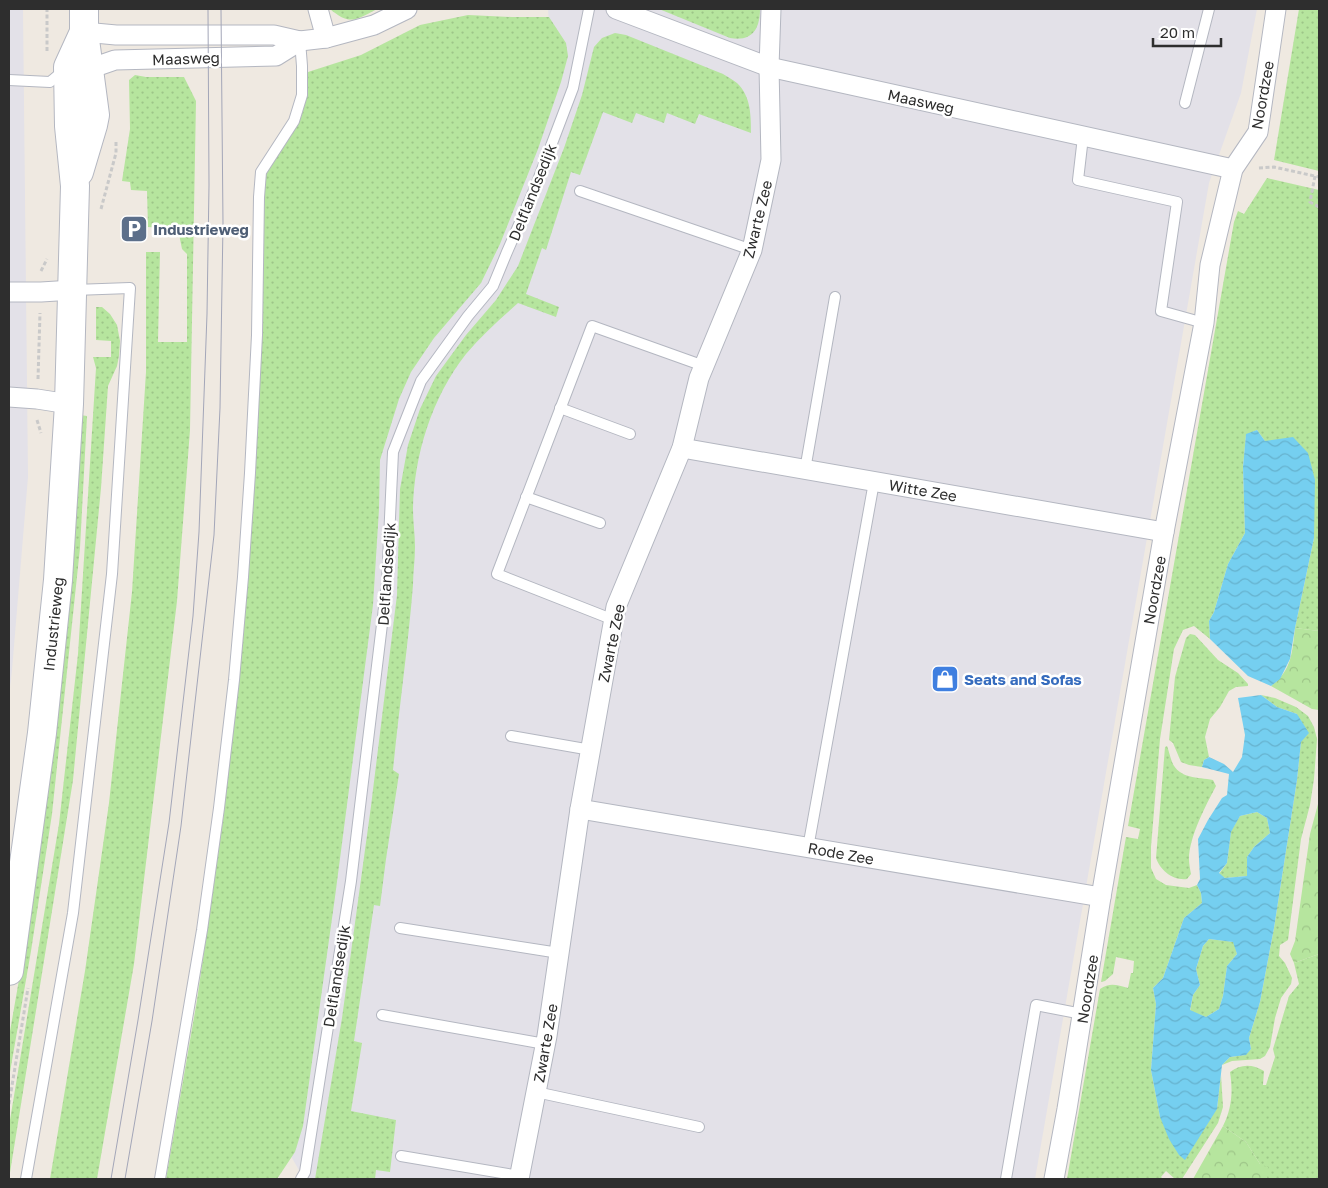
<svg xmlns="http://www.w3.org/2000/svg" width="1328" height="1188" font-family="'Golos Text',sans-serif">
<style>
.industrial{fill:#e3e1e8}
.grass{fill:url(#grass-dots)}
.forest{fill:url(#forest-crowns)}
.water{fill:url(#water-waves);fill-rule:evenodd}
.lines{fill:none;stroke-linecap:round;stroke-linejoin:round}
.service-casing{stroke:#b4b7c1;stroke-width:12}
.minor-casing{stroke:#b4b7c1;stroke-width:21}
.secondary-casing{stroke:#b4b7c1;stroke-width:30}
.path{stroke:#c9c9c9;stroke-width:3;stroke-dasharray:4 2.5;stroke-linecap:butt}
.service{stroke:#fff;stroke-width:10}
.minor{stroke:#fff;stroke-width:19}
.secondary{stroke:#fff;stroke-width:28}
.tram{stroke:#a3a6b8;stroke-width:1}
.labels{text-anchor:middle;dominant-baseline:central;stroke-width:5;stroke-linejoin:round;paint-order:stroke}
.street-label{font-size:15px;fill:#2e2e2e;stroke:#fff}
.service-label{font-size:15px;font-weight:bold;fill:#4e5e75;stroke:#fff;text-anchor:start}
.shop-label{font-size:15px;font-weight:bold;fill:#366cbe;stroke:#fff;text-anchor:start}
</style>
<defs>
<pattern id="grass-dots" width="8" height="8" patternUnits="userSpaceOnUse" patternTransform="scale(1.25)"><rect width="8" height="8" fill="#b6e59e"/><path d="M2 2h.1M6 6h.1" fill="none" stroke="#9dc588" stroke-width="1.8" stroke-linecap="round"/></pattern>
<pattern id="forest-crowns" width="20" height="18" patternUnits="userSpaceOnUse" patternTransform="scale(1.25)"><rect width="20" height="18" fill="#b6e59e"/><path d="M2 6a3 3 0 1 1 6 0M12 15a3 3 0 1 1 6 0" fill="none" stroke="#9dc588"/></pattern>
<pattern id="water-waves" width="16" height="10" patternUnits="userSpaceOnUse" patternTransform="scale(1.25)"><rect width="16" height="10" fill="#75cff0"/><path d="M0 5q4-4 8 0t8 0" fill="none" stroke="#66b2ce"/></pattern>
</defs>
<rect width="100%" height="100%" fill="#efe9e1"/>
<g class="industrial">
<polygon points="9,9 23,9 28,477 12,670 9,696"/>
<polygon points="548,9 1257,9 1241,93 1209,183 1035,1179 304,1179 280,1137 358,476 552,62"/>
</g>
<g class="grass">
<path d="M330,9h47c-21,11 -27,17 -47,0z"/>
<path d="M659,9h101c0,20 -8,33 -30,29z"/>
<polygon points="1299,9 1319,9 1319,171 1274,160"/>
<polygon points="468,15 512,17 549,17 566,43 568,56 561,82 538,149 500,244 481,283 434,338 411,372 399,399 380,460 379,509 373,605 335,897 303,1126 295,1152 277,1179 166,1179 197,1000 223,820 241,654 256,451 263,189 267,170 301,117 306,98 308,72 361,55 420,25"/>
<path d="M615,33l11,2 97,39c5,3 10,6 14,9 14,13 14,33 14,50l-52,-19 -4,10 -28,-11 -3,10 -28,-10 -4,10 -29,-11 -23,63 -9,-3 -25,78 -4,-2 -16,46 33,13 -3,10 -38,-14c-18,16 -36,32 -52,51 -34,43 -52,101 -53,155 0,13 2,26 2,38 0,13 -2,26 -2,38 -5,62 -14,124 -20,185l6,4 -13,85 -6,47 -6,-1 -20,136 8,2 -11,68 45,9 -6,52 -14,-2 -1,9h-60l27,-161 29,-212 26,-211 3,-106 8,-44 12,-36 16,-33 30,-41 30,-35 22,-34 46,-118 18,-53 12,-48 8,-9z"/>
<polygon points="135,75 146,77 184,77 196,101 190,430 177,601 134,964 97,1179 50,1179 85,971 109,803 132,592 146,372 146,252 160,252 158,342 187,342 187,254 182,249 178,229 148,227 147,191 131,190 130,182 122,181 130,129 129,80"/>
<path d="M1267,178l52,12v441l-24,-3 19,-90 -49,-97 -8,-11 -11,5 -3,32 2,66 -17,31 -14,48 -5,9 1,18 -16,-13 -11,4 -9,19 -14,90 -9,108v21l5,11 10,6 23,3 8,-3 4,8 1,10 -18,15 -21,60 -10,10 3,16 -5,66 9,47 57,-8 4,-34 2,32 -5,16 -36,56h-7l-9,-8 -5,6 2,2h-96l33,-190c10,-7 17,-4 28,-1l3,-15h2l1,-12 -18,-4 -3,17 -8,7 -4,1 25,-145 12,2 2,-10 -12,-3 106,-604 4,-11 6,3z"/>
<polygon points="96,307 102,307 110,314 117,325 120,341 119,356 117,366 108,386 101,488 73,780 9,1179 9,1126 59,824 78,654 96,368 93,357 111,357 111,341 96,340"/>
<polygon points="80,415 87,416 80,548 52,814 31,951 9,1078 9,1037 24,951 44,820 59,684"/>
<polygon points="1190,634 1195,635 1218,660 1238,673 1248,684 1248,686 1236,687 1229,691 1220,707 1210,719 1205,737 1209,757 1204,760 1202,767 1189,765 1181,762 1173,743 1169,740 1175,677 1184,645 1186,638"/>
<polygon points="1261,695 1275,698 1296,707 1308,716 1314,727 1317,739 1314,779 1310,805 1301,839 1288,940 1280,945 1279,956 1285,963 1292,978 1291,984 1281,998 1275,1018 1270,1047 1265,1056 1260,1059 1232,1061 1222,1065 1230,1057 1245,1055 1251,1049 1249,1038 1260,1002 1274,928 1297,780 1301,741 1297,714 1277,707"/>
<path d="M1167,746c2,5 3,11 5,16 7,17 26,15 41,18l3,6c-10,19 -27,51 -27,73 0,5 1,10 2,15l-4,5c-14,2 -27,-9 -31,-21l9,-111z"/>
<polygon points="1257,812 1267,818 1270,833 1254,847 1247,857 1247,876 1225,878 1219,874 1227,863 1231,831 1240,816"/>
<polygon points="1209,939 1234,942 1237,954 1227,966 1223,996 1219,1009 1206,1017 1190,1011 1193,995 1200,985 1196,969 1203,946"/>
<path d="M1319,954v225h-52l-7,-15 -14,-22 -23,-16c9,-18 10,-34 7,-54 11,-8 22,-8 34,-1l-1,14h3l9,-28 -2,-8 16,-53 10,-12 -5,-21z"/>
</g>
<g class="forest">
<path d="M1295,628l24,3v79l-7,-1 -41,-23c21,-16 21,-33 24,-58z"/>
<polygon points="1319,796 1319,954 1294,963 1290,954 1295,941 1310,834 1318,804"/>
<polygon points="1223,1126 1246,1142 1260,1164 1268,1167 1267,1179 1270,1179 1193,1179"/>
</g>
<g class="water">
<polygon points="1257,430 1265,441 1293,437 1308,453 1315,480 1314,538 1295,628 1290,659 1280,679 1271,686 1248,676 1210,639 1209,621 1214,612 1228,564 1245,533 1243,467 1246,434"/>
<path d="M1261,695l16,12 20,7 12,19 -8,9 -4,38 -23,148 -14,74 -11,36 2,11 -5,6 -16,2 -8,8 -5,44 -32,51 -6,-5 -10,-16 -9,-22 -9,-47 5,-66 -3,-16 10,-10 21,-60 18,-15 -1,-10 -4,-8 3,-6 -2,-40 10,-19 14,-22 5,-3 2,-21 -27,-7 2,-7 5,-3 15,7 9,8 9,-15 3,-22 -7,-37zM1257,812l10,6 3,15 -16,14 -7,10v19l-22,2 -6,-5 8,-10 4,-31 9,-16zM1209,939l24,3 4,12 -10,12 -4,30 -4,13 -13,8 -16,-7 3,-15 7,-10 -4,-16 7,-23z"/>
</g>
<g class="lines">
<g class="service-casing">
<g id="service">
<polyline points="9,80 50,82 63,71"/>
<polyline points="1185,103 1209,9"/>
<polyline points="1083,137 1078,180 1177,202 1161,311 1204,323"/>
<polyline points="580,191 752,250"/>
<polyline points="560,408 630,434"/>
<polyline points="805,470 835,297"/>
<polyline points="526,497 600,523"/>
<polyline points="614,620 497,574 592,326 704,366"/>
<polyline points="511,736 591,750"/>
<polyline points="808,848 874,482"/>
<polyline points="400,928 559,953"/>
<polyline points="382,1015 545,1044"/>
<polyline points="536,1092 699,1127"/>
<polyline points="401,1156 520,1176"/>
<polyline points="26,1179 73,913 112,574 130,288 74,290"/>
<polyline points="160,1179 202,930 219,808 234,680 243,577 250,473 257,335 259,197 261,172 294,121 302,95 302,66 300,41"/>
<polyline points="301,1179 305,1172 351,881 387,583 393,452 421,381 468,316 493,286 507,252 535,188 573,88 589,9"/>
<polyline points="1006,1179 1036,1005 1082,1014"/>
</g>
</g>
<g class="minor-casing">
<g id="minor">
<polyline points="318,9 326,38"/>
<polyline points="616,9 769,67 1233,169"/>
<polyline points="84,32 116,35 274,35 300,41 326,38 374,25 407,9"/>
<polyline points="77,68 89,69 115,60 276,56 300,41"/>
<polyline points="9,292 41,292 73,290"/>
<polyline points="9,397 37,399 69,404"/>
<polyline points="682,448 1164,532"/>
<polyline points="580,809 1101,897"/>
<polyline points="519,1179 547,1036 580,809 616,607 682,448 699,378 752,250 771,160 769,67 771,9"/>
<polyline points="1054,1179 1067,1109 1101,897 1164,532 1204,323 1210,265 1233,169 1258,132 1276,9"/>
</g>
</g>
<g class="secondary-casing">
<g id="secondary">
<polyline points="79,172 93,125 95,115 84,32 84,9"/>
<polyline points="9,971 42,733 58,580 69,404 75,186 69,126 68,67 84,32"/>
</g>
</g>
<g class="path">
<polyline points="47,51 47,9"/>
<polyline points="1259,168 1274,167 1319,177"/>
<polyline points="1315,176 1310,202 1319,207"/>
<polyline points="101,209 116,153 116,142"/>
<polyline points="41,271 47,259"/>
<polyline points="38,379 40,313"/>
<polyline points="37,420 41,433"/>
<polyline points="9,1104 28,988"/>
</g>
<use href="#service" class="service"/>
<use href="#minor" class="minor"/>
<use href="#secondary" class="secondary"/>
<g class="tram">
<polyline points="111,1179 138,1020 169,823 193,616 199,532 207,314 209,185 208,9"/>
<polyline points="125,1179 152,1021 181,826 214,535 220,408 223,224 221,9"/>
</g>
</g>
<defs>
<g id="parking-square" transform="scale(1.4375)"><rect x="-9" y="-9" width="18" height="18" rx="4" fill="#5c6f8a" stroke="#fff"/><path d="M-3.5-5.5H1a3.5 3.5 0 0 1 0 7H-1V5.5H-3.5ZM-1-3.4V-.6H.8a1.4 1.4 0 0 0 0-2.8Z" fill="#fff"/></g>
<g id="shop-square" transform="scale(1.4375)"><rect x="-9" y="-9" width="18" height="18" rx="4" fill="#3f7fe0" stroke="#fff"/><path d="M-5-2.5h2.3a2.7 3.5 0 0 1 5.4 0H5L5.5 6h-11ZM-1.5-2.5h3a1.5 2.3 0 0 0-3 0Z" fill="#fff"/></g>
</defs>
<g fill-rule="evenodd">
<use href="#parking-square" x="134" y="229"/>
<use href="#shop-square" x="945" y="679"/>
</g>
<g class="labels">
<g class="street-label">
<text transform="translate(186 58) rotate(-2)">Maasweg</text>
<text transform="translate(1262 95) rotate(-80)">Noordzee</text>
<text transform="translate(921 101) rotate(12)">Maasweg</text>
<text transform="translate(532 192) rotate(-68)">Delflandsedijk</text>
<text transform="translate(757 219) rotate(-76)">Zwarte Zee</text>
<text transform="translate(923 490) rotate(10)">Witte Zee</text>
<text transform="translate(386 574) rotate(-86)">Delflandsedijk</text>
<text transform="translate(1154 590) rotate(-80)">Noordzee</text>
<text transform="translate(53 624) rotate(-84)">Industrieweg</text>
<text transform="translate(611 643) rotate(-78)">Zwarte Zee</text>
<text transform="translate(841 853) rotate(10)">Rode Zee</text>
<text transform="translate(336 976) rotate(-81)">Delflandsedijk</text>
<text transform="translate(1087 989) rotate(-81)">Noordzee</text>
<text transform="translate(545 1043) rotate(-80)">Zwarte Zee</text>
</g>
<g class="service-label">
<text x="153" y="229">Industrieweg</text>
</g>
<g class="shop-label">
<text x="964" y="679">Seats and Sofas</text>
</g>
</g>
<rect width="1328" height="1188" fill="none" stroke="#2e2e2e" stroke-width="20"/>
<path d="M1153 38v8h68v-8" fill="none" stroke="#2e2e2e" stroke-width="2.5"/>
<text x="1160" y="38" font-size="15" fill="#2e2e2e" stroke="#ffffff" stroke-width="4" paint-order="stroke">20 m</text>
</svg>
